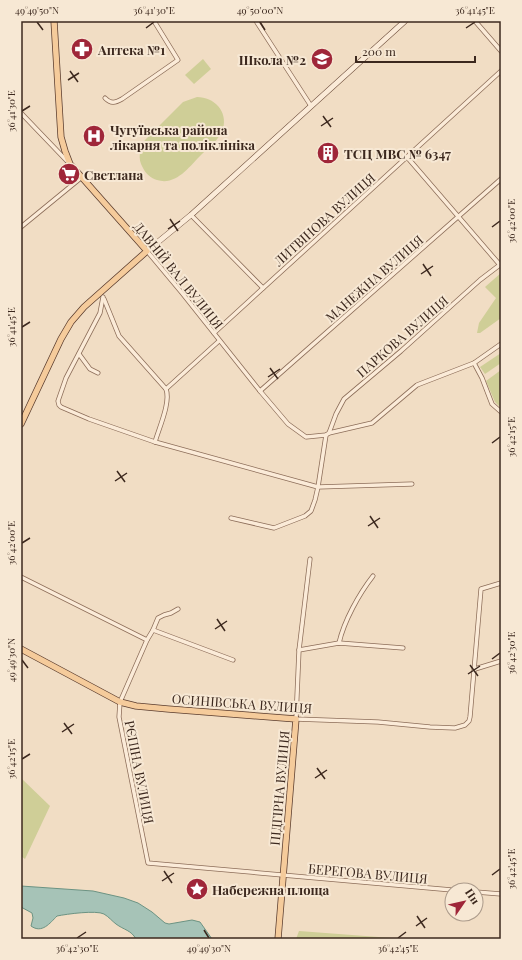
<svg xmlns="http://www.w3.org/2000/svg" width="522" height="960" font-family="'Playfair Display',serif">
<style>
.green{fill:#cfce97}
.water{fill:#a6c3b7;stroke:#6c9383}
.lines{fill:none;stroke-linecap:round;stroke-linejoin:round}
.street-casing{stroke:#8c6d59;stroke-width:5}
.secondary-casing{stroke:#6e4e3c;stroke-width:6}
.primary-casing{stroke:#5a3c2e;stroke-width:7}
.street{stroke:#fbebd8;stroke-width:3.5}
.secondary{stroke:#fbebd8;stroke-width:5}
.primary{stroke:#f5cb9b;stroke-width:5.5}
.ticks{fill:none;stroke:#3c281e;stroke-width:1.5}
.labels{text-anchor:middle;dominant-baseline:central;stroke-width:4;stroke-linejoin:round;paint-order:stroke}
.poi-label{font-size:13px;font-weight:bold;fill:#3c281e;stroke:#f7e8d4;text-anchor:start}
.street-label{font-size:13px;fill:#3c281e;stroke:#f7e8d4}
.neatline{fill:none;stroke:#3c281e;stroke-width:1.5}
.ticks-label{font-size:10px;text-anchor:middle;fill:#3c281e}
</style>
<rect width="100%" height="100%" fill="#f1ddc4"/>
<g class="green">
<polygon points="203,59 211,69 194,84 185,75"/>
<path d="M197,97c17,0 31,14 26,32 -4,11 -14,18 -22,26 -12,12 -25,31 -44,25 -6,-2 -11,-6 -14,-12 -6,-10 -3,-19 2,-28l38,-38z"/>
<polygon points="501,273 501,318 480,333 477,333 479,323 496,298 485,287"/>
<polygon points="501,353 501,363 485,374 480,367"/>
<polygon points="501,370 501,408 495,402 486,381"/>
<polygon points="21,778 50,806 25,859 21,856"/>
<polygon points="299,931 405,939 296,939"/>
</g>
<path class="water" d="M21,886l72,5 31,7 14,5 14,9 13,11 4,1 23,-4 8,2 12,17h-76c-5,-9 -12,-9 -20,-15 -4,-3 -7,-7 -12,-10 -8,-4 -37,0 -47,2 -7,7 -15,18 -26,10l2,-8 -1,-5 -11,-6z"/>
<g class="lines">
<g class="street-casing">
<g id="street">
<polyline points="256,21 311,106"/>
<polyline points="475,21 501,51"/>
<path d="M105,98c6,6 10,5 17,1l56,-39 -24,-39"/>
<polyline points="21,113 67,161"/>
<polyline points="407,157 500,265"/>
<polyline points="191,215 263,288"/>
<polyline points="21,227 82,177"/>
<polyline points="147,251 182,293 260,391 288,424 306,437 326,435 329,433 372,423 417,385 474,363 501,344"/>
<polyline points="103,297 100,313 66,378 58,401 59,405 61,407 89,419 155,442 318,487 412,484"/>
<path d="M104,299l15,37 47,53c5,13 -7,39 -11,53"/>
<polyline points="214,333 501,71"/>
<polyline points="79,354 90,369 98,373"/>
<polyline points="474,363 482,378 492,404 501,412"/>
<polyline points="166,389 219,341"/>
<polyline points="260,391 501,179"/>
<polyline points="329,433 336,414 344,399 401,351 480,280 501,264"/>
<polyline points="231,518 274,528 305,516 311,511 315,500 318,487 326,435"/>
<polyline points="310,559 299,650 296,719 378,722 430,727 455,728 465,725 469,721 470,717 481,589 501,583"/>
<polyline points="21,577 147,640"/>
<polyline points="178,609 171,613 164,615 158,618 153,630 147,640 120,702 119,717 148,863 452,890"/>
<polyline points="153,630 233,660"/>
<path d="M339,643c5,-22 20,-49 34,-67"/>
<polyline points="299,650 339,643 403,648"/>
<polyline points="475,669 501,661"/>
<polyline points="476,892 501,894"/>
</g>
</g>
<g class="secondary-casing">
<polyline id="secondary" points="147,251 191,215 405,21"/>
</g>
<g class="primary-casing">
<g id="primary">
<polyline points="21,424 61,339 71,322 84,307 147,251 70,164 65,151 61,137 54,21"/>
<polyline points="21,649 120,702 136,706 168,709 296,719 278,939"/>
</g>
</g>
<use href="#street" class="street"/>
<use href="#secondary" class="secondary"/>
<use href="#primary" class="primary"/>
</g>
<path class="ticks" d="M37,22l6,8M260,22l5,8M146,28l8,-6M466,28l9,-6M70,71l8,11M68,80l11,-7M22,111l8,-5M323,116l8,11M321,126l12,-8M170,219l8,12M492,227l8,-6M168,229l12,-8M423,264l8,12M421,274l12,-8M22,327l8,-5M270,368l8,11M268,377l12,-8M492,443l8,-6M117,471l8,11M115,481l12,-8M370,516l8,12M368,526l12,-8M22,543l8,-5M217,619l8,12M215,629l12,-8M492,659l8,-6M22,660l6,8M470,665l8,11M468,674l12,-8M64,723l8,11M62,732l12,-8M22,759l8,-5M317,768l8,11M315,778l12,-8M164,871l8,12M492,875l8,-6M162,881l12,-8M417,916l8,12M416,926l11,-8M204,930l5,8M77,938l9,-6M398,938l8,-6"/>
<defs>
<g id="pharmacy-disc" transform="scale(1.15)"><circle r="9.5" fill="#9f2639" stroke="#f7e8d4"/><path d="M-2-6h4v4h4v4h-4v4h-4v-4h-4v-4h4Z" fill="#fff"/></g>
<g id="school-disc" transform="scale(1.15)"><circle r="9.5" fill="#9f2639" stroke="#f7e8d4"/><path d="M0-5L7-2L0 1L-7-2ZM-4 1L0 2.5L4 1V4Q0 6-4 4Z" fill="#fff"/></g>
<g id="hospital-disc" transform="scale(1.15)"><circle r="9.5" fill="#9f2639" stroke="#f7e8d4"/><path d="M-5-5h3v3.5h4V-5h3V5h-3V1.5h-4V5h-3Z" fill="#fff"/></g>
<g id="building-disc" transform="scale(1.15)"><circle r="9.5" fill="#9f2639" stroke="#f7e8d4"/><path d="M-4-6H4V6H1V3H-1V6H-4ZM-2.5-4.3h1.7v1.8h-1.7ZM.8-4.3h1.7v1.8H.8ZM-2.5-1h1.7V.8h-1.7ZM.8-1h1.7V.8H.8Z" fill="#fff"/></g>
<g id="supermarket-disc" transform="scale(1.15)"><circle r="9.5" fill="#9f2639" stroke="#f7e8d4"/><path d="M-6-5.5h2.5l.6 2H6L4.5 2H-2.5L-4.4-4H-6ZM-1.5 3.2a1.3 1.3 0 1 0 .1 0ZM3 3.2a1.3 1.3 0 1 0 .1 0Z" fill="#fff"/></g>
<g id="sight-disc" transform="scale(1.15)"><circle r="9.5" fill="#9f2639" stroke="#f7e8d4"/><path d="M0-6L1.8-2.2L6-1.7L2.9 1.2L3.7 5.4L0 3.3L-3.7 5.4L-2.9 1.2L-6-1.7L-1.8-2.2Z" fill="#fff"/></g>
</defs>
<g fill-rule="evenodd">
<use href="#pharmacy-disc" x="82" y="49"/>
<use href="#school-disc" x="322" y="59"/>
<use href="#hospital-disc" x="94" y="136"/>
<use href="#building-disc" x="328" y="153"/>
<use href="#supermarket-disc" x="69" y="174"/>
<use href="#sight-disc" x="197" y="889"/>
</g>
<g class="labels">
<g class="poi-label">
<text x="98" y="49">Аптека №1</text>
<text x="306" y="59" text-anchor="end">Школа №2</text>
<text x="110" y="129">Чугуївська района<tspan x="110" dy="15">лікарня та поліклініка</tspan></text>
<text x="344" y="153">ТСЦ МВС № 6347</text>
<text x="84" y="174">Светлана</text>
<text x="212" y="889">Набережна площа</text>
</g>
<g class="street-label">
<text transform="translate(324 219) rotate(-42)">ЛИТВІНОВА ВУЛИЦЯ</text>
<text transform="translate(179 275) rotate(51)">ДАВНІЙ ВАЛ ВУЛИЦЯ</text>
<text transform="translate(374 278) rotate(-41)">МАНЕЖНА ВУЛИЦЯ</text>
<text transform="translate(402 336) rotate(-41)">ПАРКОВА ВУЛИЦЯ</text>
<text transform="translate(242 703) rotate(4)">ОСИНІВСЬКА ВУЛИЦЯ</text>
<text transform="translate(140 772) rotate(79)">РЄПІНА ВУЛИЦЯ</text>
<text transform="translate(279 788) rotate(-85)">ПІДГІРНА ВУЛИЦЯ</text>
<text transform="translate(368 873) rotate(5)">БЕРЕГОВА ВУЛИЦЯ</text>
</g>
</g>
<rect width="522" height="960" fill="none" stroke="#f7e8d4" stroke-width="44"/>
<g transform="translate(464 902) rotate(56)"><circle r="19" fill="#f7e8d4" stroke="#ac9b8b"/>
<path d="M0-3L7 15L0 10L-7 15Z" fill="#9f2639"/>
<text y="-6" font-size="11" font-weight="bold" text-anchor="middle" fill="#3c281e">Пн</text>
</g>
<path d="M356 56v6h119v-6" fill="none" stroke="#3c281e" stroke-width="2"/>
<text x="362" y="56" font-size="12" fill="#3c281e" stroke="#f7e8d4" stroke-width="3" paint-order="stroke">200 m</text>
<rect x="22" y="22" width="478" height="916" class="neatline"/>
<g class="ticks-label">
<text x="37" y="14">49°49'50"N</text>
<text x="154" y="14">36°41'30"E</text>
<text x="260" y="14">49°50'00"N</text>
<text x="475" y="14">36°41'45"E</text>
<text transform="translate(11 111) rotate(-90)" y="4">36°41'30"E</text>
<text transform="translate(511 221) rotate(-90)" y="4">36°42'00"E</text>
<text transform="translate(11 327) rotate(-90)" y="4">36°41'45"E</text>
<text transform="translate(511 437) rotate(-90)" y="4">36°42'15"E</text>
<text transform="translate(11 543) rotate(-90)" y="4">36°42'00"E</text>
<text transform="translate(511 653) rotate(-90)" y="4">36°42'30"E</text>
<text transform="translate(11 660) rotate(-90)" y="4">49°49'30"N</text>
<text transform="translate(11 759) rotate(-90)" y="4">36°42'15"E</text>
<text transform="translate(511 869) rotate(-90)" y="4">36°42'45"E</text>
<text x="77" y="952">36°42'30"E</text>
<text x="209" y="952">49°49'30"N</text>
<text x="398" y="952">36°42'45"E</text>
</g>
</svg>
